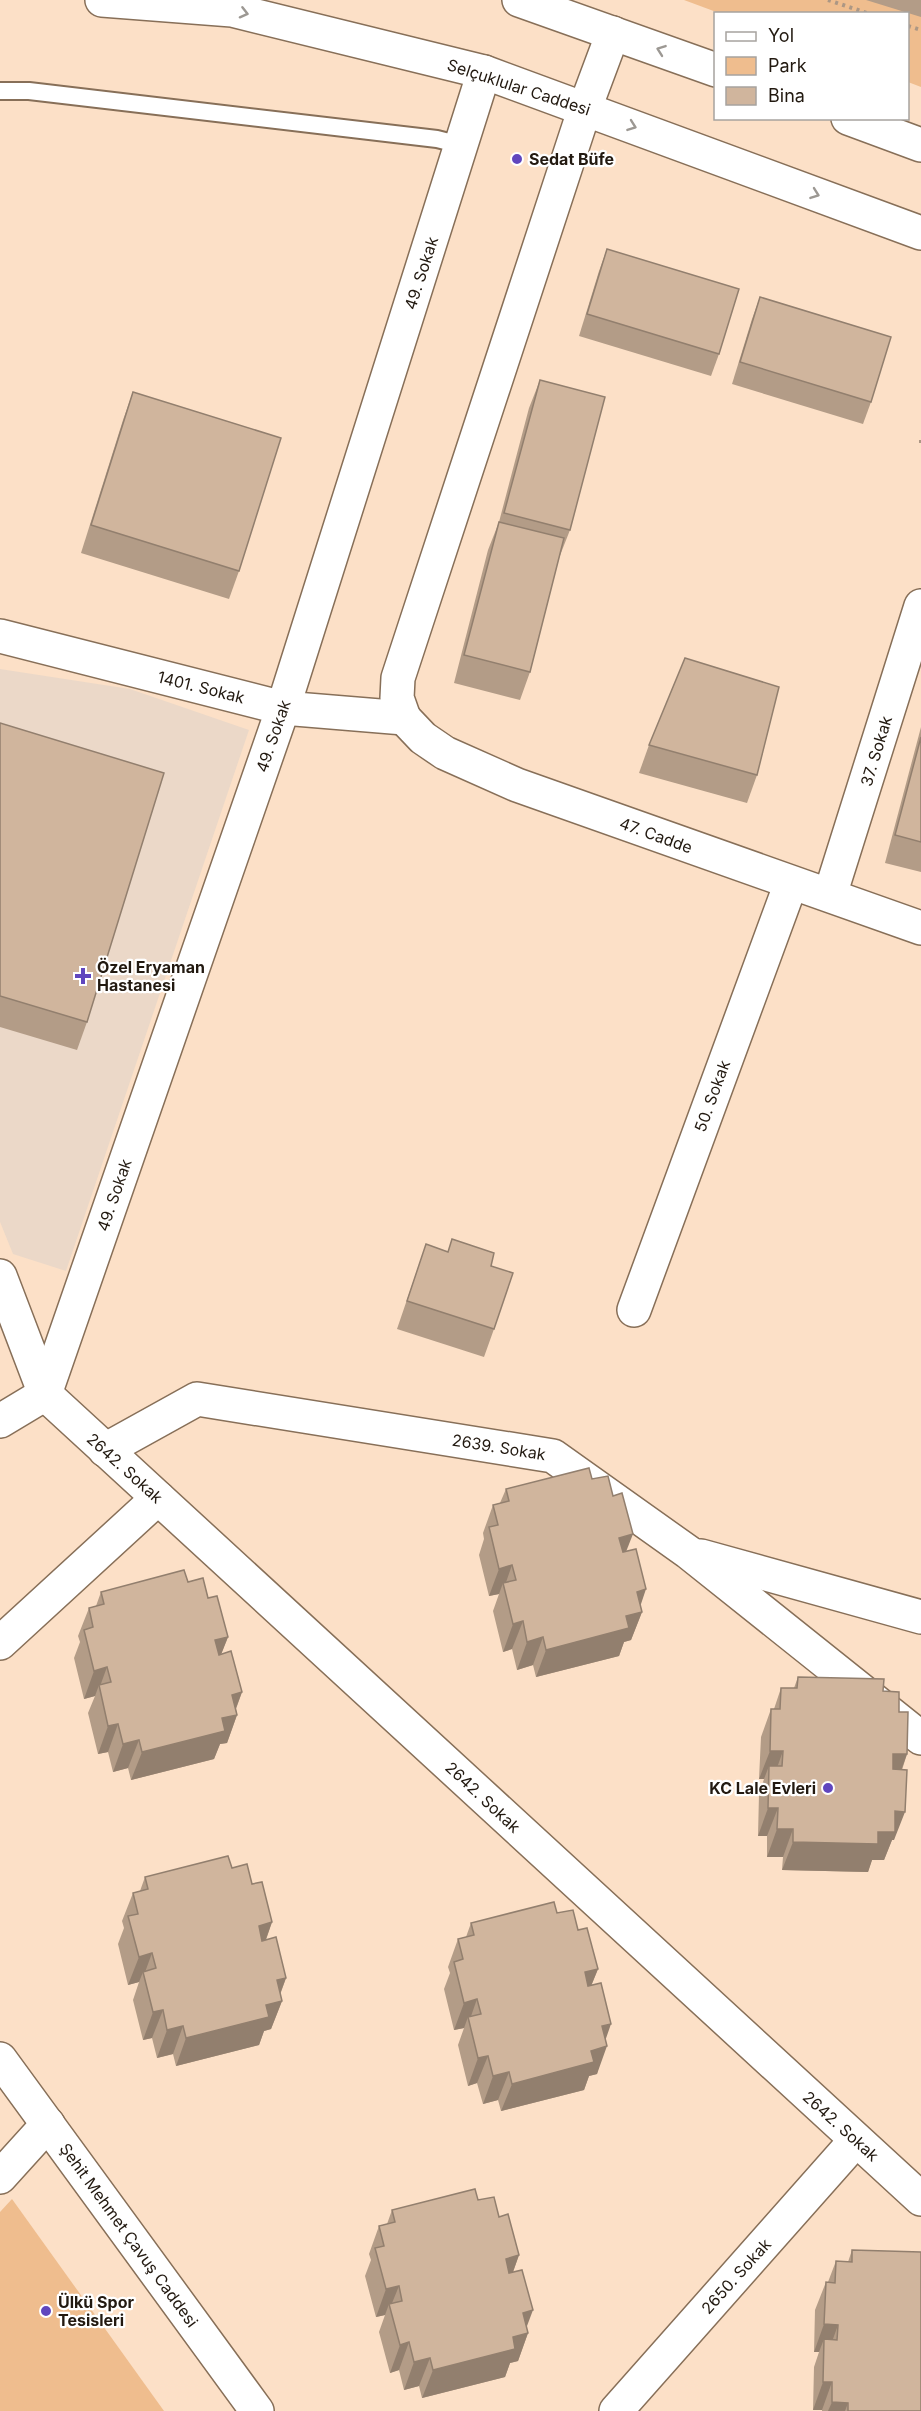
<svg xmlns="http://www.w3.org/2000/svg" width="921" height="2411" font-family="Inter,sans-serif">
<style>
.medical{fill:#ebd8c8}
.green{fill:#efbd8e}
.lines{fill:none;stroke-linecap:round;stroke-linejoin:round}
.lane-casing{stroke:#876f58;stroke-width:20}
.street-casing{stroke:#876f58;stroke-width:36}
.secondary-casing{stroke:#876f58;stroke-width:36}
.path{stroke:#ac9784;stroke-width:4;stroke-dasharray:3 4.5;stroke-linecap:butt}
.lane{stroke:#fff;stroke-width:16}
.street{stroke:#fff;stroke-width:33}
.secondary{stroke:#fff;stroke-width:33}
.wall{fill:#b39c87}
.shaded-wall{fill:#927f6e}
.building{fill:#d0b59d;stroke:#927f6e;stroke-width:1.5}
.oneway{stroke:#9c9893}
.poi-dot{fill:#6046be;stroke:#fff;stroke-width:2}
.labels{text-anchor:middle;dominant-baseline:central;stroke-width:4.5;stroke-linejoin:round;paint-order:stroke}
.street-label{font-size:16px;fill:#221910;stroke:#fff}
.poi-label{font-size:16px;font-weight:bold;fill:#221910;stroke:#fff;text-anchor:start}
</style>
<rect width="100%" height="100%" fill="#fce0c7"/>
<polygon class="medical" points="0,669 130,689 249,730 66,1271 13,1254 0,1222"/>
<g class="green">
<polygon points="684,0 921,0 921,87 908,82 908,14 719,13"/>
<polygon points="12,2199 164,2411 0,2411 0,2212"/>
</g>
<g class="lines">
<g class="lane-casing">
<polyline id="lane" points="0,91 29,91 437,139 461,145"/>
</g>
<g class="street-casing">
<g id="street">
<polyline points="0,636 283,708 404,718 397,698 398,678 585,108"/>
<polyline points="830,895 921,606"/>
<polyline points="0,1276 45,1394 921,2199"/>
<polyline points="634,1310 791,883"/>
<polyline points="45,1394 283,708 484,72"/>
<polyline points="0,1421 45,1394"/>
<polyline points="105,1450 197,1399 553,1456 688,1552 921,1738"/>
<polyline points="701,1556 921,1617"/>
<polyline points="0,1643 158,1498"/>
<polyline points="0,2177 48,2124"/>
<polyline points="616,2411 856,2140"/>
</g>
</g>
<g class="secondary-casing">
<g id="secondary">
<polyline points="102,0 232,10 484,72 921,233"/>
<polyline points="519,0 716,70"/>
<polyline points="585,108 613,33"/>
<polyline points="848,118 921,145"/>
<polyline points="404,718 423,738 445,753 517,785 921,928"/>
<polyline points="0,2059 257,2411"/>
</g>
</g>
<g class="path">
<polyline points="828,0 870,14"/>
<polyline points="908,26 921,30"/>
<polyline points="921,440 921,443"/>
</g>
<use href="#lane" class="lane"/>
<use href="#street" class="street"/>
<use href="#secondary" class="secondary"/>
</g>
<g class="wall">
<polygon points="866,0 921,0 921,17"/>
<polygon points="607,249 719,354 711,376 579,336 599,271"/>
<polygon points="760,297 871,402 863,424 732,384 752,319"/>
<polygon points="540,380 570,530 559,558 530,672 520,700 454,683 488,550 499,522 529,408"/>
<polygon points="133,392 239,571 229,599 81,553 123,420"/>
<polygon points="0,723 87,1022 77,1050 0,1027"/>
<polygon points="921,727 921,872 885,863"/>
<polygon points="649,745 757,775 747,803 639,773"/>
<polygon points="452,1239 494,1329 484,1357 397,1329 426,1244 448,1252"/>
<polygon points="592,1479 626,1551 642,1612 631,1640 624,1642 619,1656 536,1677 533,1665 517,1670 512,1649 503,1652 493,1611 499,1594 489,1596 479,1555 484,1539 483,1533 493,1505 500,1503 506,1489"/>
<polygon points="188,1582 208,1598 228,1637 221,1654 242,1692 236,1709 237,1715 227,1743 220,1744 214,1759 131,1780 128,1768 113,1772 108,1752 98,1754 88,1713 95,1696 84,1699 74,1658 80,1642 78,1636 89,1608 96,1606 101,1592"/>
<polygon points="798,1677 883,1691 899,1712 907,1754 902,1770 894,1840 892,1840 884,1860 872,1860 868,1872 782,1870 783,1857 767,1857 767,1836 758,1836 759,1794 764,1779 759,1779 761,1737 771,1709 774,1709 781,1688 794,1688"/>
<polygon points="232,1868 252,1884 272,1922 266,1940 286,1978 280,1995 282,2001 271,2029 264,2031 259,2045 176,2066 173,2054 157,2058 152,2038 143,2040 133,2000 139,1982 128,1985 118,1944 124,1928 122,1921 133,1893 140,1891 145,1877"/>
<polygon points="557,1913 578,1930 598,1969 591,1986 605,2040 597,2074 589,2076 584,2090 501,2111 498,2100 483,2104 477,2083 468,2086 458,2045 464,2028 454,2030 444,1989 450,1973 448,1967 458,1939 466,1937 471,1923"/>
<polygon points="478,2200 499,2217 519,2255 513,2272 528,2333 518,2361 510,2363 505,2377 422,2398 419,2386 404,2390 399,2370 390,2373 379,2332 385,2315 376,2317 365,2276 371,2260 369,2254 379,2226 387,2224 392,2210"/>
<polygon points="852,2250 921,2411 822,2411 822,2410 813,2410 814,2367 819,2352 814,2352 815,2310 826,2282 828,2282 836,2261 848,2262"/>
</g>
<g class="shaded-wall">
<polygon points="633,1534 622,1562 619,1538"/>
<polygon points="512,1565 504,1588 503,1583 499,1594 489,1596 499,1569"/>
<polygon points="646,1589 638,1613 642,1612 631,1640 624,1642 619,1656 536,1677 546,1650 637,1592"/>
<polygon points="523,1621 512,1649 503,1652 513,1624"/>
<polygon points="228,1637 217,1665 215,1640"/>
<polygon points="543,1637 533,1665 517,1670 527,1642"/>
<polygon points="107,1667 99,1689 99,1685 95,1696 84,1699 94,1671"/>
<polygon points="242,1692 233,1716 237,1715 227,1743 220,1744 214,1759 131,1780 142,1752 222,1718 232,1695"/>
<polygon points="118,1724 108,1752 98,1754 108,1726"/>
<polygon points="139,1740 128,1768 113,1772 123,1744"/>
<polygon points="770,1751 783,1751 773,1779 769,1766 764,1779 759,1779"/>
<polygon points="893,1754 907,1754 897,1782 883,1782"/>
<polygon points="768,1808 778,1808 767,1836 758,1836"/>
<polygon points="895,1811 905,1812 894,1840 892,1840 884,1860 872,1860 868,1872 782,1870 793,1842 878,1832"/>
<polygon points="777,1829 793,1829 783,1857 767,1857"/>
<polygon points="272,1922 262,1950 259,1926"/>
<polygon points="152,1953 144,1975 143,1972 139,1982 128,1985 139,1957"/>
<polygon points="598,1969 587,1996 585,1972"/>
<polygon points="286,1978 277,2002 282,2001 271,2029 264,2031 259,2045 176,2066 186,2038 266,2005 277,1980"/>
<polygon points="477,1999 469,2022 468,2017 464,2028 454,2030 464,2003"/>
<polygon points="163,2010 152,2038 143,2040 153,2012"/>
<polygon points="611,2024 603,2047 607,2046 597,2074 589,2076 584,2090 501,2111 512,2084 602,2026"/>
<polygon points="183,2026 173,2054 157,2058 167,2030"/>
<polygon points="488,2056 477,2083 468,2086 478,2058"/>
<polygon points="509,2072 498,2100 483,2104 493,2076"/>
<polygon points="519,2255 509,2283 506,2259"/>
<polygon points="399,2286 390,2308 389,2304 385,2315 376,2317 386,2289"/>
<polygon points="533,2310 524,2334 528,2333 518,2361 510,2363 505,2377 422,2398 433,2370 513,2337 523,2313"/>
<polygon points="824,2324 838,2325 828,2353 824,2339 819,2352 814,2352"/>
<polygon points="409,2342 399,2370 390,2373 400,2345"/>
<polygon points="430,2358 419,2386 404,2390 414,2362"/>
<polygon points="823,2382 832,2382 822,2410 813,2410"/>
<polygon points="832,2402 848,2403 845,2411 828,2411"/>
</g>
<g class="building">
<polygon points="607,249 739,289 719,354 587,314"/>
<polygon points="760,297 891,337 871,402 740,362"/>
<polygon points="540,380 605,397 570,530 504,513"/>
<polygon points="133,392 281,438 239,571 91,525"/>
<polygon points="499,522 564,538 530,672 464,655"/>
<polygon points="685,658 779,687 757,775 649,745"/>
<polygon points="0,723 164,773 87,1022 0,996"/>
<polygon points="921,737 921,842 895,835"/>
<polygon points="452,1239 494,1253 491,1266 513,1273 494,1329 407,1301 426,1244 448,1252"/>
<polygon points="589,1468 592,1479 608,1476 613,1496 622,1493 633,1534 619,1538 623,1552 636,1549 646,1589 637,1592 642,1612 626,1616 629,1628 546,1650 543,1637 527,1642 523,1621 513,1624 503,1583 516,1580 512,1565 499,1569 489,1527 498,1525 493,1505 509,1501 506,1489"/>
<polygon points="184,1570 188,1582 203,1578 208,1598 217,1596 228,1637 215,1640 219,1655 231,1651 242,1692 232,1695 237,1715 222,1718 225,1731 142,1752 139,1740 123,1744 118,1724 108,1726 99,1685 111,1682 107,1667 94,1671 84,1630 93,1627 89,1608 104,1604 101,1592"/>
<polygon points="798,1677 884,1679 883,1691 899,1692 899,1712 908,1712 907,1754 893,1754 893,1769 907,1770 905,1812 895,1811 895,1832 878,1832 878,1844 793,1842 793,1829 777,1829 778,1808 768,1808 769,1766 782,1766 783,1751 770,1751 771,1709 780,1709 781,1688 797,1688"/>
<polygon points="228,1856 232,1868 247,1864 252,1884 262,1882 272,1922 259,1926 262,1941 276,1937 286,1978 277,1980 282,2001 266,2005 269,2017 186,2038 183,2026 167,2030 163,2010 153,2012 143,1972 156,1968 152,1953 139,1957 128,1916 138,1914 133,1893 148,1889 145,1877"/>
<polygon points="554,1902 557,1913 573,1910 578,1930 587,1928 598,1969 585,1972 588,1986 601,1983 611,2024 602,2026 607,2046 591,2051 594,2062 512,2084 509,2072 493,2076 488,2056 478,2058 468,2017 481,2014 477,1999 464,2003 454,1962 463,1959 458,1939 474,1935 471,1923"/>
<polygon points="475,2189 478,2200 494,2197 499,2217 508,2214 519,2255 506,2259 509,2273 522,2270 533,2310 523,2313 528,2333 513,2337 515,2349 433,2370 430,2358 414,2362 409,2342 400,2345 389,2304 402,2301 399,2286 386,2289 375,2248 384,2246 379,2226 395,2222 392,2210"/>
<polygon points="852,2250 921,2252 921,2411 848,2411 848,2403 832,2402 832,2382 823,2382 824,2339 837,2340 838,2325 824,2324 826,2282 835,2283 836,2261 852,2262"/>
</g>
<defs><path id="oneway-chevron" d="M-2-3.5L2.5 0L-2 3.5" fill="none" stroke-width="1.6" stroke-linecap="round" stroke-linejoin="round" transform="scale(1.5)"/></defs>
<g class="oneway">
<use href="#oneway-chevron" transform="translate(244 13) rotate(14)"/>
<use href="#oneway-chevron" transform="translate(661 50) rotate(-160)"/>
<use href="#oneway-chevron" transform="translate(632 126) rotate(20)"/>
<use href="#oneway-chevron" transform="translate(815 194) rotate(20)"/>
</g>
<g class="poi-dot">
<circle cx="517" cy="159" r="6"/>
<path d="M80 967h6v6h6v6h-6v6h-6v-6h-6v-6h6z"/>
<circle cx="828" cy="1788" r="6"/>
<circle cx="46" cy="2311" r="6"/>
</g>
<g class="labels">
<g class="street-label">
<text transform="translate(519 87) rotate(18)">Selçuklular Caddesi</text>
<text transform="translate(421 273) rotate(-72)">49. Sokak</text>
<text transform="translate(201 687) rotate(14)">1401. Sokak</text>
<text transform="translate(273 736) rotate(-71)">49. Sokak</text>
<text transform="translate(876 751) rotate(-73)">37. Sokak</text>
<text transform="translate(656 835) rotate(20)">47. Cadde</text>
<text transform="translate(712 1096) rotate(-70)">50. Sokak</text>
<text transform="translate(114 1195) rotate(-71)">49. Sokak</text>
<text transform="translate(499 1447) rotate(9)">2639. Sokak</text>
<text transform="translate(125 1468) rotate(42)">2642. Sokak</text>
<text transform="translate(483 1797) rotate(43)">2642. Sokak</text>
<text transform="translate(841 2126) rotate(42)">2642. Sokak</text>
<text transform="translate(129 2235) rotate(54)">Şehit Mehmet Çavuş Caddesi</text>
<text transform="translate(736 2276) rotate(-48)">2650. Sokak</text>
</g>
<g class="poi-label">
<text x="529" y="159">Sedat Büfe</text>
<text x="97" y="967">Özel Eryaman<tspan x="97" dy="18">Hastanesi</tspan></text>
<text x="816" y="1788" text-anchor="end">KC Lale Evleri</text>
<text x="58" y="2302">Ülkü Spor<tspan x="58" dy="18">Tesisleri</tspan></text>
</g>
</g>
<rect x="714" y="12" width="195" height="108" fill="#ffffff" stroke="#a7a39f" stroke-width="1.5"/>
<rect x="726" y="32" width="30" height="9" fill="#ffffff" stroke="#a7a39f" stroke-width="1.5"/>
<text x="768" y="42" font-size="18" fill="#221910">Yol</text>
<rect x="726" y="57" width="30" height="18" fill="#efbd8e" stroke="#a7a39f" stroke-width="1.5"/>
<text x="768" y="72" font-size="18" fill="#221910">Park</text>
<rect x="726" y="87" width="30" height="18" fill="#d0b59d" stroke="#a7a39f" stroke-width="1.5"/>
<text x="768" y="102" font-size="18" fill="#221910">Bina</text>
</svg>
